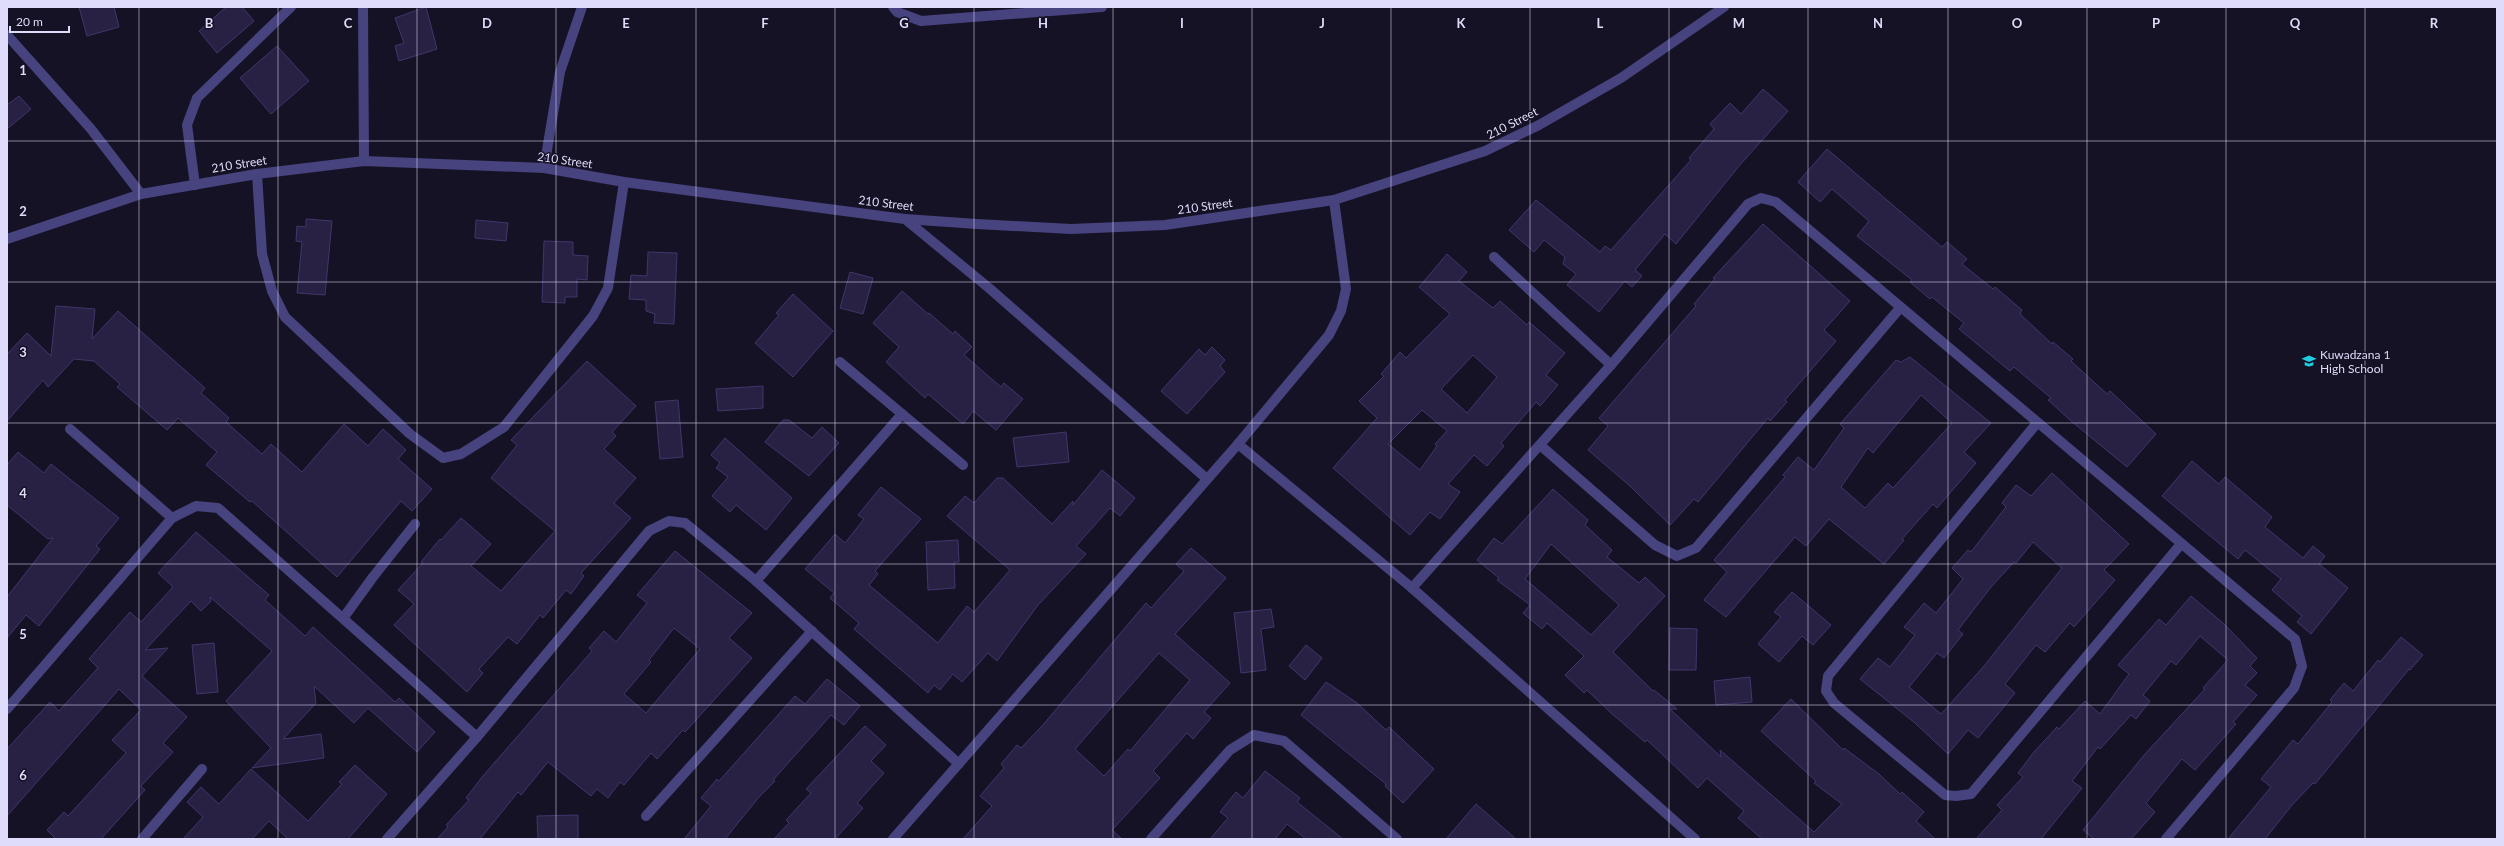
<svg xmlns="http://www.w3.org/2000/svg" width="2504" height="846" font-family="Lato,sans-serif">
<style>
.building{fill:#282143;stroke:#41366c;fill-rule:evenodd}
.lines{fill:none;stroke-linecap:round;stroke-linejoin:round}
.minor{stroke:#46437e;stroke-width:10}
.grid{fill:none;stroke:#dfdbfa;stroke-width:1;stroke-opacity:0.55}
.labels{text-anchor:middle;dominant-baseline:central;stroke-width:3;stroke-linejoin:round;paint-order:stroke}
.street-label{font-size:12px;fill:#dfdbfa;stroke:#161225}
.poi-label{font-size:12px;fill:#dfdbfa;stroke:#161225;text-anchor:start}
.grid-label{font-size:13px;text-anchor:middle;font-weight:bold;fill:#dfdbfa;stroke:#161225;stroke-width:3;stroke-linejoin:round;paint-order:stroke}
</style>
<rect width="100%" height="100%" fill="#161225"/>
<g class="building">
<polygon points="79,7 114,7 119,27 87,36"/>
<polygon points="226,7 242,7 254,21 217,53 199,31"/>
<polygon points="426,7 437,49 399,61 395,46 404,43 395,18"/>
<polygon points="277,46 309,81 271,114 240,78"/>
<polygon points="1763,89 1788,111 1739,166 1676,244 1665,234 1635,270 1642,276 1632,287 1625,281 1599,312 1567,285 1576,274 1563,264 1565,257 1544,240 1534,252 1509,230 1536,200 1600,252 1605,246 1611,250 1691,160 1689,158 1714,129 1710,124 1730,103 1741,114"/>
<polygon points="19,96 31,109 7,129 7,105"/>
<polygon points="1827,149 1942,247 1947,242 1967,259 1962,264 1993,289 1995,287 2022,310 2020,314 2052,344 2053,342 2073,359 2071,361 2107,394 2110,391 2156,434 2127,467 2070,420 2048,400 2051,398 2014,367 2010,371 1959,329 1964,323 1932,297 1930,299 1910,282 1912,280 1857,236 1869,221 1832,189 1820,202 1798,182"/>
<polygon points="306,219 332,221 325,295 297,293 302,242 296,241 297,226 306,227"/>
<polygon points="476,220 508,223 506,241 475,238"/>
<polygon points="1763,224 1850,301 1824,330 1836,341 1785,400 1787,402 1770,421 1768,418 1698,502 1694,499 1670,525 1630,486 1588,450 1608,426 1599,418 1696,306 1694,304 1715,279 1713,278"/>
<polygon points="544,241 573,242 573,255 588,256 587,280 577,279 577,297 565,297 565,303 542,302"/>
<polygon points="648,252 677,253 674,324 654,323 655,314 646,311 646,300 629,299 631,275 647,276"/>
<path d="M1447,254l20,18 -8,9 34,27 7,-7 27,24 2,-3 36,31 -19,22 12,10 -18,21 -4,-4 -35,41 3,3 -17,20 -13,-11 -26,29 12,8 -20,27 -10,-7 -20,23 -77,-67 44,-50 -18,-17 25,-25 -3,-2 19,-22 6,6 44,-44 -31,-27zM1473,355l24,22 -30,36 -26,-24zM1422,410l25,21 -12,13 2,2 -17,24 -32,-26z"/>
<polygon points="850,272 873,278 863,314 840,308"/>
<polygon points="902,291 928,314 929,313 953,334 955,331 972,347 964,355 1001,387 1004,383 1023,399 996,430 973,411 963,424 928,394 925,398 886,362 899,347 873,323"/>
<polygon points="793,294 833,331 793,377 755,343 779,315 776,313"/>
<polygon points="56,306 95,309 92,339 118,311 205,388 201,393 229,418 226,422 262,454 271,444 302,472 344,424 368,446 383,429 406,450 398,459 432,489 412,511 401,501 337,577 252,501 250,502 206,465 217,452 178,418 167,430 117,387 120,384 94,361 74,359 48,387 43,380 7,421 7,354 27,333 51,356"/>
<polygon points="1212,347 1225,360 1220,366 1225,372 1187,414 1161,391 1199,349 1205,355"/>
<path d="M1910,357l81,66 -27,29 12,11 -39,45 -4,-4 -31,35 2,1 -20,24 -55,-45 -23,27 -11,-9 -69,80 -22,-17 23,-28 -13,-12 71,-83 -2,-2 15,-18 16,13 30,-42 -4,-4 56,-64 5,2zM1921,395l31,28 -59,65 -5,-5 -23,25 -24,-21 27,-39 5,5z"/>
<polygon points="587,361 636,406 612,432 616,436 604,449 636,478 614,503 631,518 581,573 584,576 571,594 566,590 543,618 540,615 517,644 508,637 479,669 483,673 467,692 394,625 414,604 398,590 423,563 421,562 440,539 441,540 461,518 491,544 471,566 501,591 555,531 491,478 517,445 511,440"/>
<polygon points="763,386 763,408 718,411 716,389"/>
<polygon points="678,400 683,457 660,459 655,402"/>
<polygon points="783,420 789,420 812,438 822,427 839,443 809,476 765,442"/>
<polygon points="1066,432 1069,462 1017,467 1013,438"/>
<polygon points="725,438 792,498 766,530 736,505 730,512 712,496 728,477 716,468 720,463 711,455"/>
<polygon points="18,452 44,473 51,464 119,518 96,546 100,549 39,626 26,615 7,638 7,597 53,538 48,539 7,505 7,465"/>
<polygon points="2192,461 2219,484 2225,477 2272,517 2265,527 2303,558 2313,546 2325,556 2319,564 2348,588 2311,634 2297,622 2302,616 2272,590 2281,579 2245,550 2238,559 2162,496"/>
<polygon points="1102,470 1135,498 1120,516 1110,508 1076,546 1086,554 1038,605 997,661 988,653 962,682 953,674 940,690 934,685 928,693 854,629 859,623 830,598 834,593 805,569 835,534 845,543 864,519 858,515 881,487 921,519 875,571 878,574 869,585 938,643 967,606 974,612 1010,570 947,516 965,496 974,503 997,478 1003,478 1052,524 1073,501 1073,505"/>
<path d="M2052,473l77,71 -25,26 11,10 -41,47 -4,-4 -25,29 -9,-7 -31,39 10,9 -22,27 -15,18 -10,-8 -20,24 -33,-31 -55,-44 18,-21 12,9 25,-32 -11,-8 20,-24 12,10 27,-34 -11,-11 16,-18 3,2 35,-45 -4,-4 14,-18 15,11zM2033,542l29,26 -78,98 -43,48 -32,-27 28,-34 7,5 19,-24 -5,-4 33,-43 23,-25 2,1z"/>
<path d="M1553,489l35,31 -3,5 27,25 -5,7 32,26 6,-6 20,19 -52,56 40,39 1,-1 23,19h-7l51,48 -1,-7 94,82 28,-28 -28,-21 2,-2 -55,-50 30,-32 52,51 1,-2 35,26 21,20 2,-2 22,20 -8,9 19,18h-173l-24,-21 6,-7 -37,-33 -9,10 -51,-48 -2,2 -34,-29 -24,-23 -3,3 -19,-18 19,-19 -37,-33 -5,6 -19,-16 7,-8 -33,-25 2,-2 -22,-18 17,-22 8,6zM1551,544l68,61 -28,30 -66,-56z"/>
<polygon points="196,532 269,595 265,600 305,636 313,627 395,702 399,698 435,732 417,752 368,708 354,723 314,686 316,703 283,739 321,734 324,758 252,768 271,748 226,701 272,651 210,597 211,601 201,611 191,601 145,650 168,648 142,676 187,717 163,743 173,752 141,786 145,790 101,839 56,839 47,830 64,812 68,816 126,753 112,740 141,710 119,689 7,816 7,749 50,702 59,711 98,668 89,659 130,612 141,622 173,587 158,573"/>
<polygon points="958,540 959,562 954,562 955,588 928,590 926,542"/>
<path d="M1191,548l35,30 -51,56 55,49 -26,29 7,6 -18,21 -6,-6 -34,38 7,7 -48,52 10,9h-159l29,-33 -12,-10 24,-28 -3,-4 16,-19 4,3 21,-22 104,-123 5,5 33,-37 -8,-7zM1159,653l31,27 -60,71 -2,-2 -24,27 -29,-27z"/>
<path d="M675,551l77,62 -23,25 23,20 -67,74 -2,-2 -26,29 -6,-6 -27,32 -4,-3 -12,16 -11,-9 -6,7 -43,-34 -27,33 -3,-3 -38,47h-43l11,-12 -2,-2 23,-25 -3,-2 16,-21 110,-126 -3,-3 15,-17 12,11 31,-39 -10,-8zM674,628l26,21 -54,64 -22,-19 27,-32 -2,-2z"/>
<polygon points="1792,592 1831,625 1813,645 1802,636 1779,662 1758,644 1781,617 1774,612"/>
<polygon points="2191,596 2223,623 2257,658 2250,666 2257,673 2245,685 2257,695 2233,722 2236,724 2195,770 2182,759 2146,803 2155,812 2131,839 2094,839 2083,830 2145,754 2205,689 2203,688 2228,660 2200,636 2176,665 2171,661 2143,695 2150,701 2136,719 2131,715 2100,749 2098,747 2072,781 2082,788 2041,839 1976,839 2002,810 1997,805 2023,777 2018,773 2034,752 2057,727 2059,729 2085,701 2100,714 2129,674 2118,665 2159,619 2166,625"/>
<polygon points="1271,609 1274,627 1261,629 1266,670 1241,673 1234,613"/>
<polygon points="1670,628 1697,629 1696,670 1669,670"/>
<polygon points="2401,637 2423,655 2410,670 2409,669 2315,784 2313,783 2292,805 2265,839 2228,839 2271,787 2261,779 2293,740 2298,744 2332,702 2330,700 2344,683 2353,691 2378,660 2380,662"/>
<polygon points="214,643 218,692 197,694 192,645"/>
<polygon points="1306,645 1322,658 1305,680 1289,666"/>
<polygon points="1750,677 1752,702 1716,705 1714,681"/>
<polygon points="827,679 860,706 844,725 831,715 773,780 775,781 759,797 725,839 684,839 711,806 701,798 717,779 719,781 795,696 805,704"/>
<polygon points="1326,682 1357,703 1386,730 1389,727 1434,769 1403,803 1385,786 1386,784 1301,715"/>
<polygon points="865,726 886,745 871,761 884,773 857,803 863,808 835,839 774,839 789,823 786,820 811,793 806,789"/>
<polygon points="355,765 387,794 348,839 288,839 269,821 252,839 183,839 203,817 187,802 201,787 219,804 251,769 308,821 342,784 339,782"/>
<polygon points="1265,771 1300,798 1297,802 1343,839 1306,839 1287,824 1275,839 1210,839 1228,818 1220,812 1236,792 1243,798"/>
<polygon points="1476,804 1516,839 1446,839"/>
<polygon points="578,815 578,839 538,839 537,816"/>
</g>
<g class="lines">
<g class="minor">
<polyline points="363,7 364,161"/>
<polyline points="893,7 897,12 921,21 1102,7"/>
<polyline points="7,35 91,129 141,194"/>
<polyline points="544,168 560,72 582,7"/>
<polyline points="257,174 262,254 272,291 285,317 410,434 443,458 461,454 504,427 593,316 608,288 624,182"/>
<polyline points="195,185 187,125 197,98 291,7"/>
<polyline points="905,219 989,288 1207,479"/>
<polyline points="7,239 141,194 257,174 364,161 544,168 624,182 905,219 977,224 1071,229 1165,225 1334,200 1485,151 1539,125 1621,78 1724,7"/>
<polyline points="1494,257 1611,365"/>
<polyline points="840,362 963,465"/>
<polyline points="2037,423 1828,676 1826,691 1834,703 1945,795 1956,796 1971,794 2181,544"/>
<polyline points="70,429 172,518"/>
<polyline points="1238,444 1412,588 1695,839"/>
<polyline points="1540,445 1655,545 1677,556 1696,548 1900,308"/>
<polyline points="756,581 902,414"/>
<polyline points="1412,588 1611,365 1748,204 1761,198 1776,202 2295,639 2302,666 2294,688 2166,839"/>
<polyline points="344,617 373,577 415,524"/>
<polyline points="7,709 172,518 196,506 218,508 477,737 649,531 669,521 685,523 756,581 959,764"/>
<polyline points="646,816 812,631"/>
<polyline points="142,839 202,769"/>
<polyline points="387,839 477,737"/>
<polyline points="893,839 1238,444 1329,335 1341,311 1346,289 1334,200"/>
<polyline points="1151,839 1230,750 1254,735 1284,741 1397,839"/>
</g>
</g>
<path class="grid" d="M139,7v832M278,7v832M417,7v832M556,7v832M696,7v832M835,7v832M974,7v832M1113,7v832M1252,7v832M1391,7v832M1530,7v832M1669,7v832M1808,7v832M1948,7v832M2087,7v832M2226,7v832M2365,7v832M7,141h2490M7,282h2490M7,423h2490M7,564h2490M7,705h2490"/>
<defs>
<g id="school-bare" transform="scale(1.08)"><path d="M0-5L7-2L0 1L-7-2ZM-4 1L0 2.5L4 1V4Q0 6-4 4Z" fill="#1fcde2" stroke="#161225" stroke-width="2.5" paint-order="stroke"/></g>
</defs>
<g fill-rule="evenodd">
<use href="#school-bare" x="2309" y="361"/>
</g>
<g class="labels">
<g class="street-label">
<text transform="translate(1512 123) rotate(-27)">210 Street</text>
<text transform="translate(565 160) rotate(8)">210 Street</text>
<text transform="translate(239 164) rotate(-9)">210 Street</text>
<text transform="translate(886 203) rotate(7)">210 Street</text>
<text transform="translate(1205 206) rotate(-8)">210 Street</text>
</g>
<g class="poi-label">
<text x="2320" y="354">Kuwadzana 1<tspan x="2320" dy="14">High School</tspan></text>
</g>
</g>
<g class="grid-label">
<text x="209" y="28">B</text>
<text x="348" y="28">C</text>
<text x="487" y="28">D</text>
<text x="626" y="28">E</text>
<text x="765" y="28">F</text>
<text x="904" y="28">G</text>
<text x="1043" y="28">H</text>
<text x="1182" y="28">I</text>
<text x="1322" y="28">J</text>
<text x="1461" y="28">K</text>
<text x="1600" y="28">L</text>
<text x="1739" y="28">M</text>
<text x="1878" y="28">N</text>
<text x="2017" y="28">O</text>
<text x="2156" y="28">P</text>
<text x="2295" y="28">Q</text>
<text x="2434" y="28">R</text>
<text x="23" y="75">1</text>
<text x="23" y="216">2</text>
<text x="23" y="357">3</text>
<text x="23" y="498">4</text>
<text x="23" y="639">5</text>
<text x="23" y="780">6</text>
</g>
<rect width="2504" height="846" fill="none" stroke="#dfdbfa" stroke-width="16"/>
<path d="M10 26v6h59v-6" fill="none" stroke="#dfdbfa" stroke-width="2"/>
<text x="16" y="26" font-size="12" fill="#dfdbfa" stroke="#161225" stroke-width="3" paint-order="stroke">20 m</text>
</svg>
